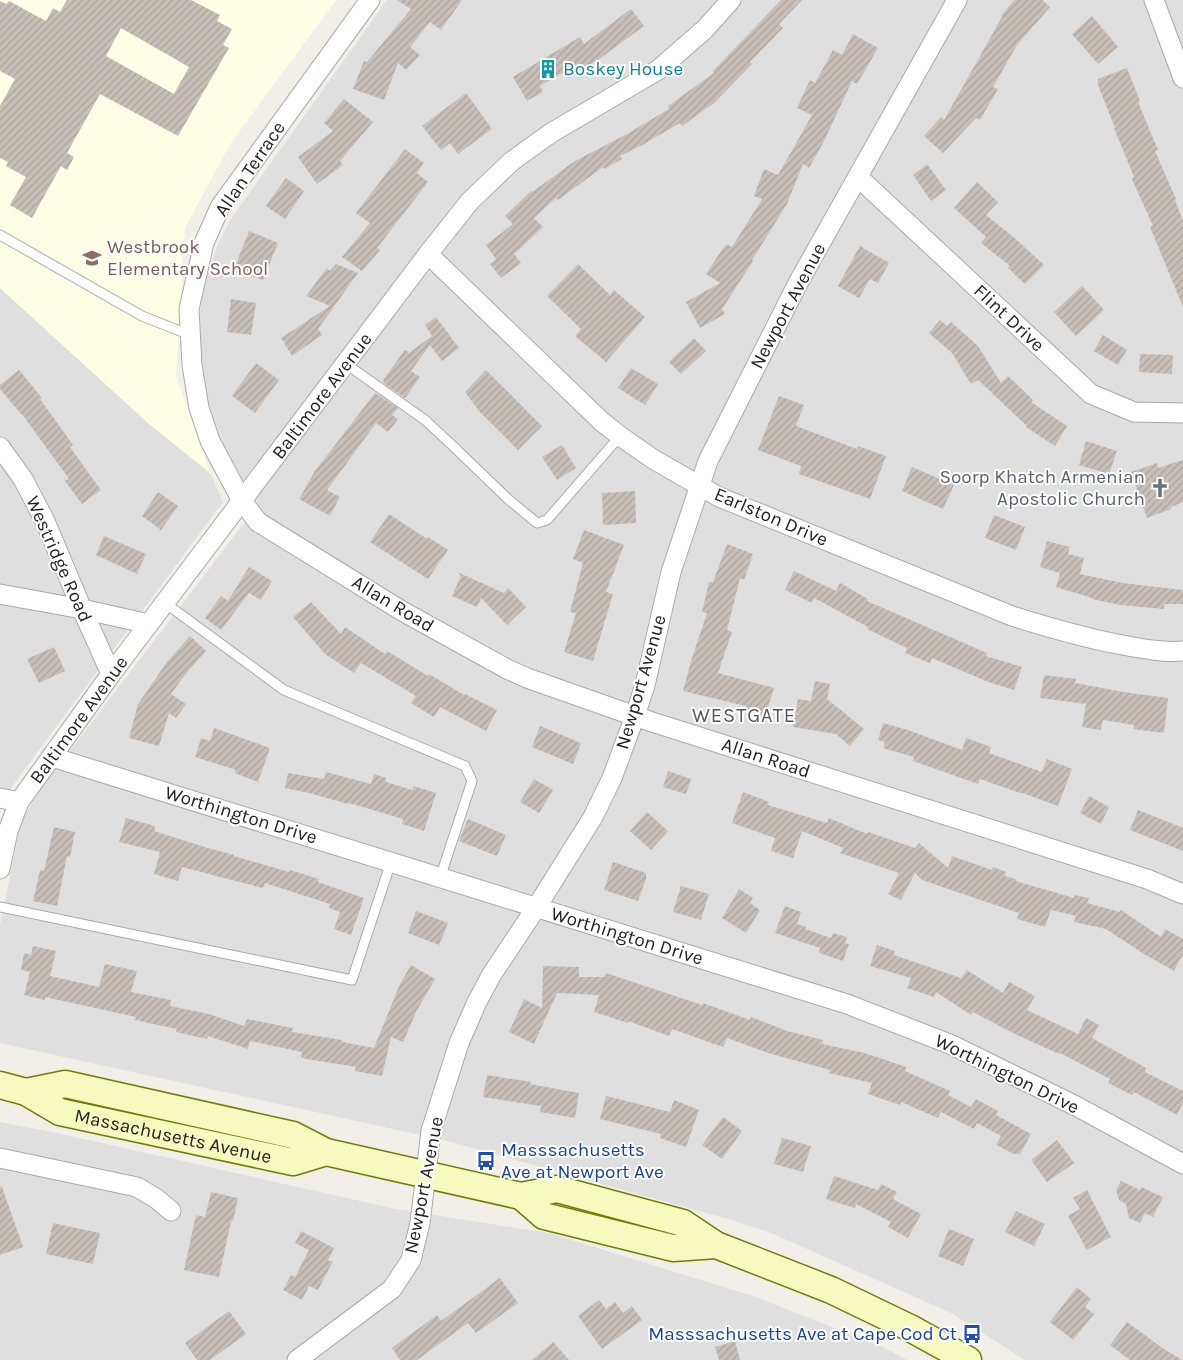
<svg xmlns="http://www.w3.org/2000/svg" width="1183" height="1360" font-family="Karla,sans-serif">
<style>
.residential{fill:#e0dfdf}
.education{fill:#ffffe5}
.building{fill:url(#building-hatch);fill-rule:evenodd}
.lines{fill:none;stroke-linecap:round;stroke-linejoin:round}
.lane-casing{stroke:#a9a9a9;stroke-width:11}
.street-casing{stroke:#a9a9a9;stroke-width:21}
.secondary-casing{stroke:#707d05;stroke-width:29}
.lane{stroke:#fff;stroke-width:9}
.street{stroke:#fff;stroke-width:19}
.secondary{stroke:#f7fabf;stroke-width:26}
.labels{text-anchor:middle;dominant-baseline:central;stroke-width:4;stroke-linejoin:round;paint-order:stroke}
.culture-label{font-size:19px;fill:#0d838f;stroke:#fff;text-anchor:start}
.street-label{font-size:19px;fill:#222;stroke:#fff}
.education-label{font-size:19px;fill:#785e54;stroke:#fff;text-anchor:start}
.worship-label{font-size:19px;fill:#5b616d;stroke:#fff;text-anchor:end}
.transit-label{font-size:19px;fill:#164399;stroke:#fff;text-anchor:start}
.neighbourhood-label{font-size:20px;letter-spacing:1px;fill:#555;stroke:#fff}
</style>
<defs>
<pattern id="building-hatch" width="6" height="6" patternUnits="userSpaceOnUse" patternTransform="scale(1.25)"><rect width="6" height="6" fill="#c7bfb8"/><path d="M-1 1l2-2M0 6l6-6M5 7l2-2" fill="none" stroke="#aba49e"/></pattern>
</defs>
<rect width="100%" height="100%" fill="#f2efe9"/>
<g class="residential">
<polygon points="387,0 1183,0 1183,1360 1025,1360 951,1313 771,1233 728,1219 443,1140 0,1043 0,925 21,822 39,791 258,505 217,435 206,396 201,356 200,312 204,284 218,244 232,217"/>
<polygon points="0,288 148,423 210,473 223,502 10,789 0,809"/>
<polygon points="0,1122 57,1133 396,1209 549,1233 753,1296 883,1347 907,1360 0,1360"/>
</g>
<polygon class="education" points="0,0 336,0 230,144 185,228 176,376 210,473 148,423 0,288"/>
<g class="building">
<path d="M67,0h124l29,15 -3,6 15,8 -9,16 6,3 -51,88 -78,-42 -33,59 7,4 -7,13 -6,-4 -29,52 -22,-13 16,-28 -20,-11 2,-4 -8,-4v-52l15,-27 -15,-8v-70l6,3 3,-3 37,20 7,-13 7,4zM121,28l68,39 -15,27 -68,-38z"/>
<polygon points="397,0 462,0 441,30 430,22 410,47 420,55 406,70 398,63 384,100 353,89 364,61 367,62 411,9"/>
<polygon points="781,0 802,0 779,24 783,28 750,62 752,64 714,103 682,126 680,123 644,144 620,156 622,159 604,169 603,167 558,200 556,198 534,218 543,227 514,254 521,263 501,278 490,264 496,259 486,245 513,224 505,216 531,191 532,192 575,161 627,134 669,109 668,106 714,73 713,71"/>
<polygon points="1014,0 1042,0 1050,7 1017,45 993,87 998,89 980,120 976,118 943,153 924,136 941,117 944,120 1002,17 1001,16"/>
<polygon points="631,9 644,26 598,60 577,72 574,66 540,86 543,92 527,101 513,77 580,37 584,44"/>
<polygon points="1092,16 1118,47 1098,64 1072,34"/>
<polygon points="853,34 878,48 857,84 852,81 823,143 809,168 803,164 787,204 752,260 753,261 722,309 725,314 700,328 686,302 720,283 706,274 726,244 732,247 762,199 754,196 764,169 778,175 812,115 797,108 810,80 815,83 833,50 842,55"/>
<polygon points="1127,68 1140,101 1138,102 1158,150 1155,151 1176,199 1175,200 1183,221 1183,307 1150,227 1153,226 1132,179 1134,177 1114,128 1115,128 1098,85 1098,79"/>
<polygon points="466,93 492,129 458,154 450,143 441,150 422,126"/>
<polygon points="344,99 373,122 340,161 343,165 317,184 298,157 333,131 324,123"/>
<polygon points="405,149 424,163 417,173 428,182 377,248 380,250 362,271 342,257 370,223 356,213"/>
<polygon points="927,164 946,190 931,201 913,175"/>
<polygon points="286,178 304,191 285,219 266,206"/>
<polygon points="977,182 998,202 986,215 1017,240 1044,265 1025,284 1008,268 1010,266 981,243 986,237 954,208"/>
<polygon points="249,231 278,243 263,280 234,269"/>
<polygon points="860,246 889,263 878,283 870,279 859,298 838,286"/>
<polygon points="336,264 358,273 318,329 322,335 292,356 281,338 330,306 306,296 327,268 330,271"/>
<polygon points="578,264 610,295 614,290 645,317 606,362 575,336 581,329 547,296"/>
<polygon points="1082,286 1104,310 1076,336 1054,312"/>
<polygon points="231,299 256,303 251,335 227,332"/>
<polygon points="436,317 459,348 442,361 430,345 411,371 420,377 405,398 383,383 384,381 383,380 405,350 409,353 432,336 425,325"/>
<polygon points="940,320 947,326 951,322 978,346 1001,383 1008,376 1033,400 1031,402 1067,426 1055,446 1026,427 1027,426 978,380 971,384 952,353 929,333"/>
<polygon points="1103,335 1127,350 1118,365 1094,351"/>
<polygon points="694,338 706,351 681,374 669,362"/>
<polygon points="1140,354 1173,355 1172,374 1139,372"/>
<polygon points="256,363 279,380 255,413 232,396"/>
<polygon points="631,368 658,384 645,405 618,388"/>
<polygon points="19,370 42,398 40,399 73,445 70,447 101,490 82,504 65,481 69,479 22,414 21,414 0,389 0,385"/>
<polygon points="486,370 542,426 518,450 479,411 465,392"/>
<polygon points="375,393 398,408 392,415 398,419 388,432 376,423 327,490 340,497 330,516 299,499 315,471"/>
<polygon points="779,396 804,405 796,426 857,449 858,446 886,456 870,499 799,474 801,466 758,450"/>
<polygon points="1086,441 1117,451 1109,474 1079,465"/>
<polygon points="562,445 576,468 557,480 542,457"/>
<polygon points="1183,460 1183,502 1171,507 1171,509 1147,518 1131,472 1157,463 1158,468"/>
<polygon points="912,467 954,485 943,509 902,491"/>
<polygon points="635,491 636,523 603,525 602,493"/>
<polygon points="158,492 178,506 161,530 142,516"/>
<polygon points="389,514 427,539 428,537 448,550 428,579 370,542"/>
<polygon points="994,515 1025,527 1016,550 985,538"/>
<polygon points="584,530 624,545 606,592 613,594 593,661 564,652 576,613 570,612 583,563 573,559"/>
<polygon points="104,536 146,554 137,574 96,555"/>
<polygon points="1047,541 1070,547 1068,554 1084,558 1080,574 1123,583 1183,590 1183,604 1164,604 1164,609 1120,605 1092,599 1092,598 1056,587 1060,573 1040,567"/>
<polygon points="727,544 753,554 744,580 740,578 727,630 732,632 718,673 774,688 765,717 744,711 746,706 683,691 691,661 707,613 702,612 709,582 713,582"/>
<polygon points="249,567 272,581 261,600 249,593 221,630 205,618 221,596 228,601"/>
<polygon points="794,571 836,591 840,583 868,599 867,601 987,653 986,656 1022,667 1014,690 988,682 932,658 930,663 905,653 907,648 867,629 868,627 814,598 812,603 785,590"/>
<polygon points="457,572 504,593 508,588 526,607 507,625 481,598 477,607 452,596 461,576"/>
<polygon points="311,602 341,634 345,627 385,654 387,651 428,676 429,674 464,695 465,694 497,710 486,731 440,707 434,717 411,703 416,696 361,663 354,673 325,654 293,617"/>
<polygon points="190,636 206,651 184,676 171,694 186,704 176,718 169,713 159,746 129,738 138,704 167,662"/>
<polygon points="54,647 65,671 39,683 27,659"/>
<polygon points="1044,675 1076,679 1075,683 1123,692 1168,698 1164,733 1133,729 1134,725 1103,720 1101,730 1082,727 1086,704 1040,698"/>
<polygon points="815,681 830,684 827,699 864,729 850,746 836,734 793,727 798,699 811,701"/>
<polygon points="883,723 908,730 962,750 966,738 991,747 989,753 1042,772 1047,759 1072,769 1058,806 1020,792 1020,793 980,779 978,784 913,761 914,757 883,748 885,742 878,740"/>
<polygon points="540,726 581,743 573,764 532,747"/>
<polygon points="214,728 270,748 258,782 235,773 236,770 195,757 201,738 210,741"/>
<polygon points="668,771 691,779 686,794 663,787"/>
<polygon points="326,772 371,784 374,774 386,778 386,782 412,790 414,786 436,793 424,831 402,824 403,819 349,803 348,804 309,793 285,788 288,773 324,779"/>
<polygon points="534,779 553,790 539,813 520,802"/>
<polygon points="743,792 769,802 768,805 827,823 829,818 867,834 868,832 915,848 919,843 948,868 952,856 992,870 993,867 1006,872 1005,876 1016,879 1016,881 1074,898 1075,895 1089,898 1087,903 1120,912 1121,910 1161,937 1165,929 1183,939 1183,954 1174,971 1144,954 1106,929 1074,922 1076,916 1051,910 1045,927 1017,919 1019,913 922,880 915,873 901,900 888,894 899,873 840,853 843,848 802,831 793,858 771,851 775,838 732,823"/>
<polygon points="1089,796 1109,807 1101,824 1080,813"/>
<polygon points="1138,810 1183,828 1183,851 1130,830"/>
<polygon points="647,812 668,831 651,850 630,831"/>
<polygon points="126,818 155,826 154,831 208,848 234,855 234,856 289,872 290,870 319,879 318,882 364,898 351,935 334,929 340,912 329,908 330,904 265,883 263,888 182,867 178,881 154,874 160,852 119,842"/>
<polygon points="468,819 506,835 497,856 459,841"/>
<polygon points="54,827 75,832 70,857 67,856 57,906 33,901 40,870 44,871"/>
<polygon points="613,862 646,873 646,879 638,901 604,890"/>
<polygon points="681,886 709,894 701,920 673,912"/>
<polygon points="739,889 753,898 750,903 760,910 746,933 722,918"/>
<polygon points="785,906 801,912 797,924 806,927 805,929 831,938 833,933 847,937 845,943 849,944 843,961 819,953 820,948 775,933"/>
<polygon points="416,911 448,923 439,945 408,933"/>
<polygon points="877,945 895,951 894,955 961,978 967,970 1003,993 1009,982 1035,996 1027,1010 1078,1034 1086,1018 1099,1025 1092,1038 1146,1068 1145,1072 1183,1091 1183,1103 1177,1115 1134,1092 1132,1095 1108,1083 1110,1079 1060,1053 1059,1054 1015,1034 973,1012 971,1015 936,992 934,997 907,988 911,978 870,966"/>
<polygon points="33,946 56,951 50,976 99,987 105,964 137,971 131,992 171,1000 170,1006 209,1014 244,1026 247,1019 293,1028 292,1032 342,1040 342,1042 374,1048 400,984 411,965 435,979 417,1010 403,1042 391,1037 382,1076 355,1071 356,1067 301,1058 302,1052 250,1041 248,1049 208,1036 207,1039 176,1032 177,1029 135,1020 136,1017 45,997 45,1000 24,995 30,972 21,970 24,953 31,955"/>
<polygon points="543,966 579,967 579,977 605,977 606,973 702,1005 703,1003 750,1020 751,1017 787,1031 823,1040 822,1044 865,1053 906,1067 905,1071 950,1091 948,1095 971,1107 976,1099 998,1111 996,1115 1031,1134 1020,1154 1014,1154 996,1145 1001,1136 977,1123 974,1129 941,1112 938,1118 901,1102 900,1105 868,1094 872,1083 829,1073 830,1070 768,1053 727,1038 723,1047 672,1029 669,1036 628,1021 628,1023 594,1012 599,995 557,993 534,1044 509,1032 524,999 542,1008"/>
<polygon points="487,1075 531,1082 530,1084 579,1093 575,1118 540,1112 541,1106 483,1097"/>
<polygon points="606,1096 670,1112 674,1100 699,1110 686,1147 660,1138 661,1134 600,1119"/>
<polygon points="723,1117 742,1131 722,1159 702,1145"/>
<polygon points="782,1138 811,1146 803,1172 774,1164"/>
<polygon points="1057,1140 1074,1163 1047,1182 1031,1160"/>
<polygon points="834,1176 878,1190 881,1184 897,1192 893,1199 921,1214 908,1238 888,1227 891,1222 856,1204 855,1208 826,1199"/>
<polygon points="1121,1181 1140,1190 1141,1187 1163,1197 1153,1217 1145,1213 1140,1223 1129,1218 1126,1204 1119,1200 1116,1190"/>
<polygon points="0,1187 2,1187 23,1247 0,1255"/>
<polygon points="1087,1190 1111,1237 1087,1250 1068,1216 1080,1209 1073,1198"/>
<polygon points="211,1192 238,1198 233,1221 231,1221 219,1277 184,1270 196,1215 205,1217"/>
<polygon points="1016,1211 1045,1224 1034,1246 1005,1232"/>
<polygon points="53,1223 100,1233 93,1264 46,1254"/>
<polygon points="949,1229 974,1239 963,1266 938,1256"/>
<polygon points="301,1231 334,1248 328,1261 333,1261 318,1290 309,1286 302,1300 283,1290 291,1275 295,1277 309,1250 295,1243"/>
<polygon points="500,1278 518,1303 476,1333 468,1323 417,1360 400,1360 392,1348 437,1315 441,1321"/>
<polygon points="1077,1287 1091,1299 1085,1307 1094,1314 1073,1340 1050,1322"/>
<polygon points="599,1300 606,1309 615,1302 623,1313 632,1306 642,1320 602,1349 578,1316"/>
<polygon points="229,1311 246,1334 210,1360 197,1360 185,1343"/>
<polygon points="1127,1322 1161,1347 1182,1360 1130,1360 1110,1345"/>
<polygon points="735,1341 740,1360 719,1360 715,1347"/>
<polygon points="553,1342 569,1360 532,1360"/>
</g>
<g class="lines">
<g class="lane-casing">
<g id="lane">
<polyline points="0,235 142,316 190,335"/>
<polyline points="346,364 425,420 453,446 508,499 537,523 547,520 620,436"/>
<polyline points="165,603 284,690 465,766 472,781 440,878"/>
<polyline points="0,907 352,980 391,862"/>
</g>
</g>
<g class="street-casing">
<g id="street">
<polyline points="370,0 220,207 204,243 189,309 192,365 199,408 210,441 242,501 258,522 402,611 507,669 527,678 649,721 1147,879 1183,894"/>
<polyline points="1154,0 1183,78"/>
<polyline points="858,177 1091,394 1134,412 1183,413"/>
<path d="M428,254l173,167 19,15 33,23 66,38 293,119c35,11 69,21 105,28 22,4 44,9 66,7"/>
<polyline points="0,447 23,479 45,521 82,609 111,674"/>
<polyline points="0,594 82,609 149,624"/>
<polyline points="52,757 847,1004 952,1045 1076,1106 1183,1164"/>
<polyline points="0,798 19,802"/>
<polyline points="0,869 8,831 19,802 111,674 428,254 470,201 512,161 551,133 658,70 705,29 731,0"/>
<polyline points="0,1158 137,1187 157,1199 171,1211"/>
<polyline points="297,1360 392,1289 411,1260 420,1223 431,1131 459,1043 477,1002 492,974 536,908 593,817 612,778 635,716 645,685 671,572 708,461 798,283 957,0"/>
</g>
</g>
<g class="secondary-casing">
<g id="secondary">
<path id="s1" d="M0,1085l26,7 34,20 233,50 33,-10"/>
<polyline points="26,1092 65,1084 293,1135 326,1152 521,1196 557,1189 683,1223 716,1245 831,1290 910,1328 968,1360"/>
<polyline points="521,1196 544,1216 673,1248 716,1245"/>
</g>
</g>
<use href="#lane" class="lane"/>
<use href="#street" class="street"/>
<use href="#secondary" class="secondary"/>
</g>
<defs>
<g id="building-bare" transform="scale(1.5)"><path d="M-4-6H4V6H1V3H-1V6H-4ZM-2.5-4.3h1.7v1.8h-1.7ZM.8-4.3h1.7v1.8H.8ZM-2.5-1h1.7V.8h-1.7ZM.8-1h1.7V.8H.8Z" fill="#0f9aa8" stroke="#fff" stroke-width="2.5" paint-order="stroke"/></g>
<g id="school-bare" transform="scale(1.5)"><path d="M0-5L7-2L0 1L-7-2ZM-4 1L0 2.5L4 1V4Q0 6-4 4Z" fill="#8d6e63" stroke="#fff" stroke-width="2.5" paint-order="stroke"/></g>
<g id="church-bare" transform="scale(1.5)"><path d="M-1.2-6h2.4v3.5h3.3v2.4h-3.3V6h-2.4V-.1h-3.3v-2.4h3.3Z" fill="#6b7280" stroke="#fff" stroke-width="2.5" paint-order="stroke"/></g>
<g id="bus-bare" transform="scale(1.5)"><path d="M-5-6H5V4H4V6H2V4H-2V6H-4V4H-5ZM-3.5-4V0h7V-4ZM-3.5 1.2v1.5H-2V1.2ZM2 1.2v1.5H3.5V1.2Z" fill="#1a4fb4" stroke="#fff" stroke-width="2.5" paint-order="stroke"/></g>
</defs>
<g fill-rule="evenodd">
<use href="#building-bare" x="548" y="69"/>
<use href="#school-bare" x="92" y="258"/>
<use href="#church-bare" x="1160" y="488"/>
<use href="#bus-bare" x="486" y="1161"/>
<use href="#bus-bare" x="972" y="1334"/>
</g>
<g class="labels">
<g class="culture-label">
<text x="563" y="69">Boskey House</text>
</g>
<g class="street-label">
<text transform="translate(250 169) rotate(-56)">Allan Terrace</text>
<text transform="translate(788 306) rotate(-62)">Newport Avenue</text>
<text transform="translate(1009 318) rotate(43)">Flint Drive</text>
<text transform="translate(322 396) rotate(-53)">Baltimore Avenue</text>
<text transform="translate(771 517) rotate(23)">Earlston Drive</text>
<text transform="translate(59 559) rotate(66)">Westridge Road</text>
<text transform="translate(393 604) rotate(31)">Allan Road</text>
<text transform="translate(641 682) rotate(-74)">Newport Avenue</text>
<text transform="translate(79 720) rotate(-54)">Baltimore Avenue</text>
<text transform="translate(766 758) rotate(18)">Allan Road</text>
<text transform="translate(241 815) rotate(17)">Worthington Drive</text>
<text transform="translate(627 936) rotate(17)">Worthington Drive</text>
<text transform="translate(1007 1074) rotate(26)">Worthington Drive</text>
<text stroke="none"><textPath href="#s1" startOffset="182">Massachusetts Avenue</textPath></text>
<text transform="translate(424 1185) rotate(-79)">Newport Avenue</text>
</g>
<g class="education-label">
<text x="107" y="247">Westbrook<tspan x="107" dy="22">Elementary School</tspan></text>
</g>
<g class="worship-label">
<text x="1145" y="477">Soorp Khatch Armenian<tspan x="1145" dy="22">Apostolic Church</tspan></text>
</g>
<g class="transit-label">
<text x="501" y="1150">Masssachusetts<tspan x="501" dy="22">Ave at Newport Ave</tspan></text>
<text x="957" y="1334" text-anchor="end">Masssachusetts Ave at Cape Cod Ct</text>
</g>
<g class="neighbourhood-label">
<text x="744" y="715">WESTGATE</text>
</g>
</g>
</svg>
